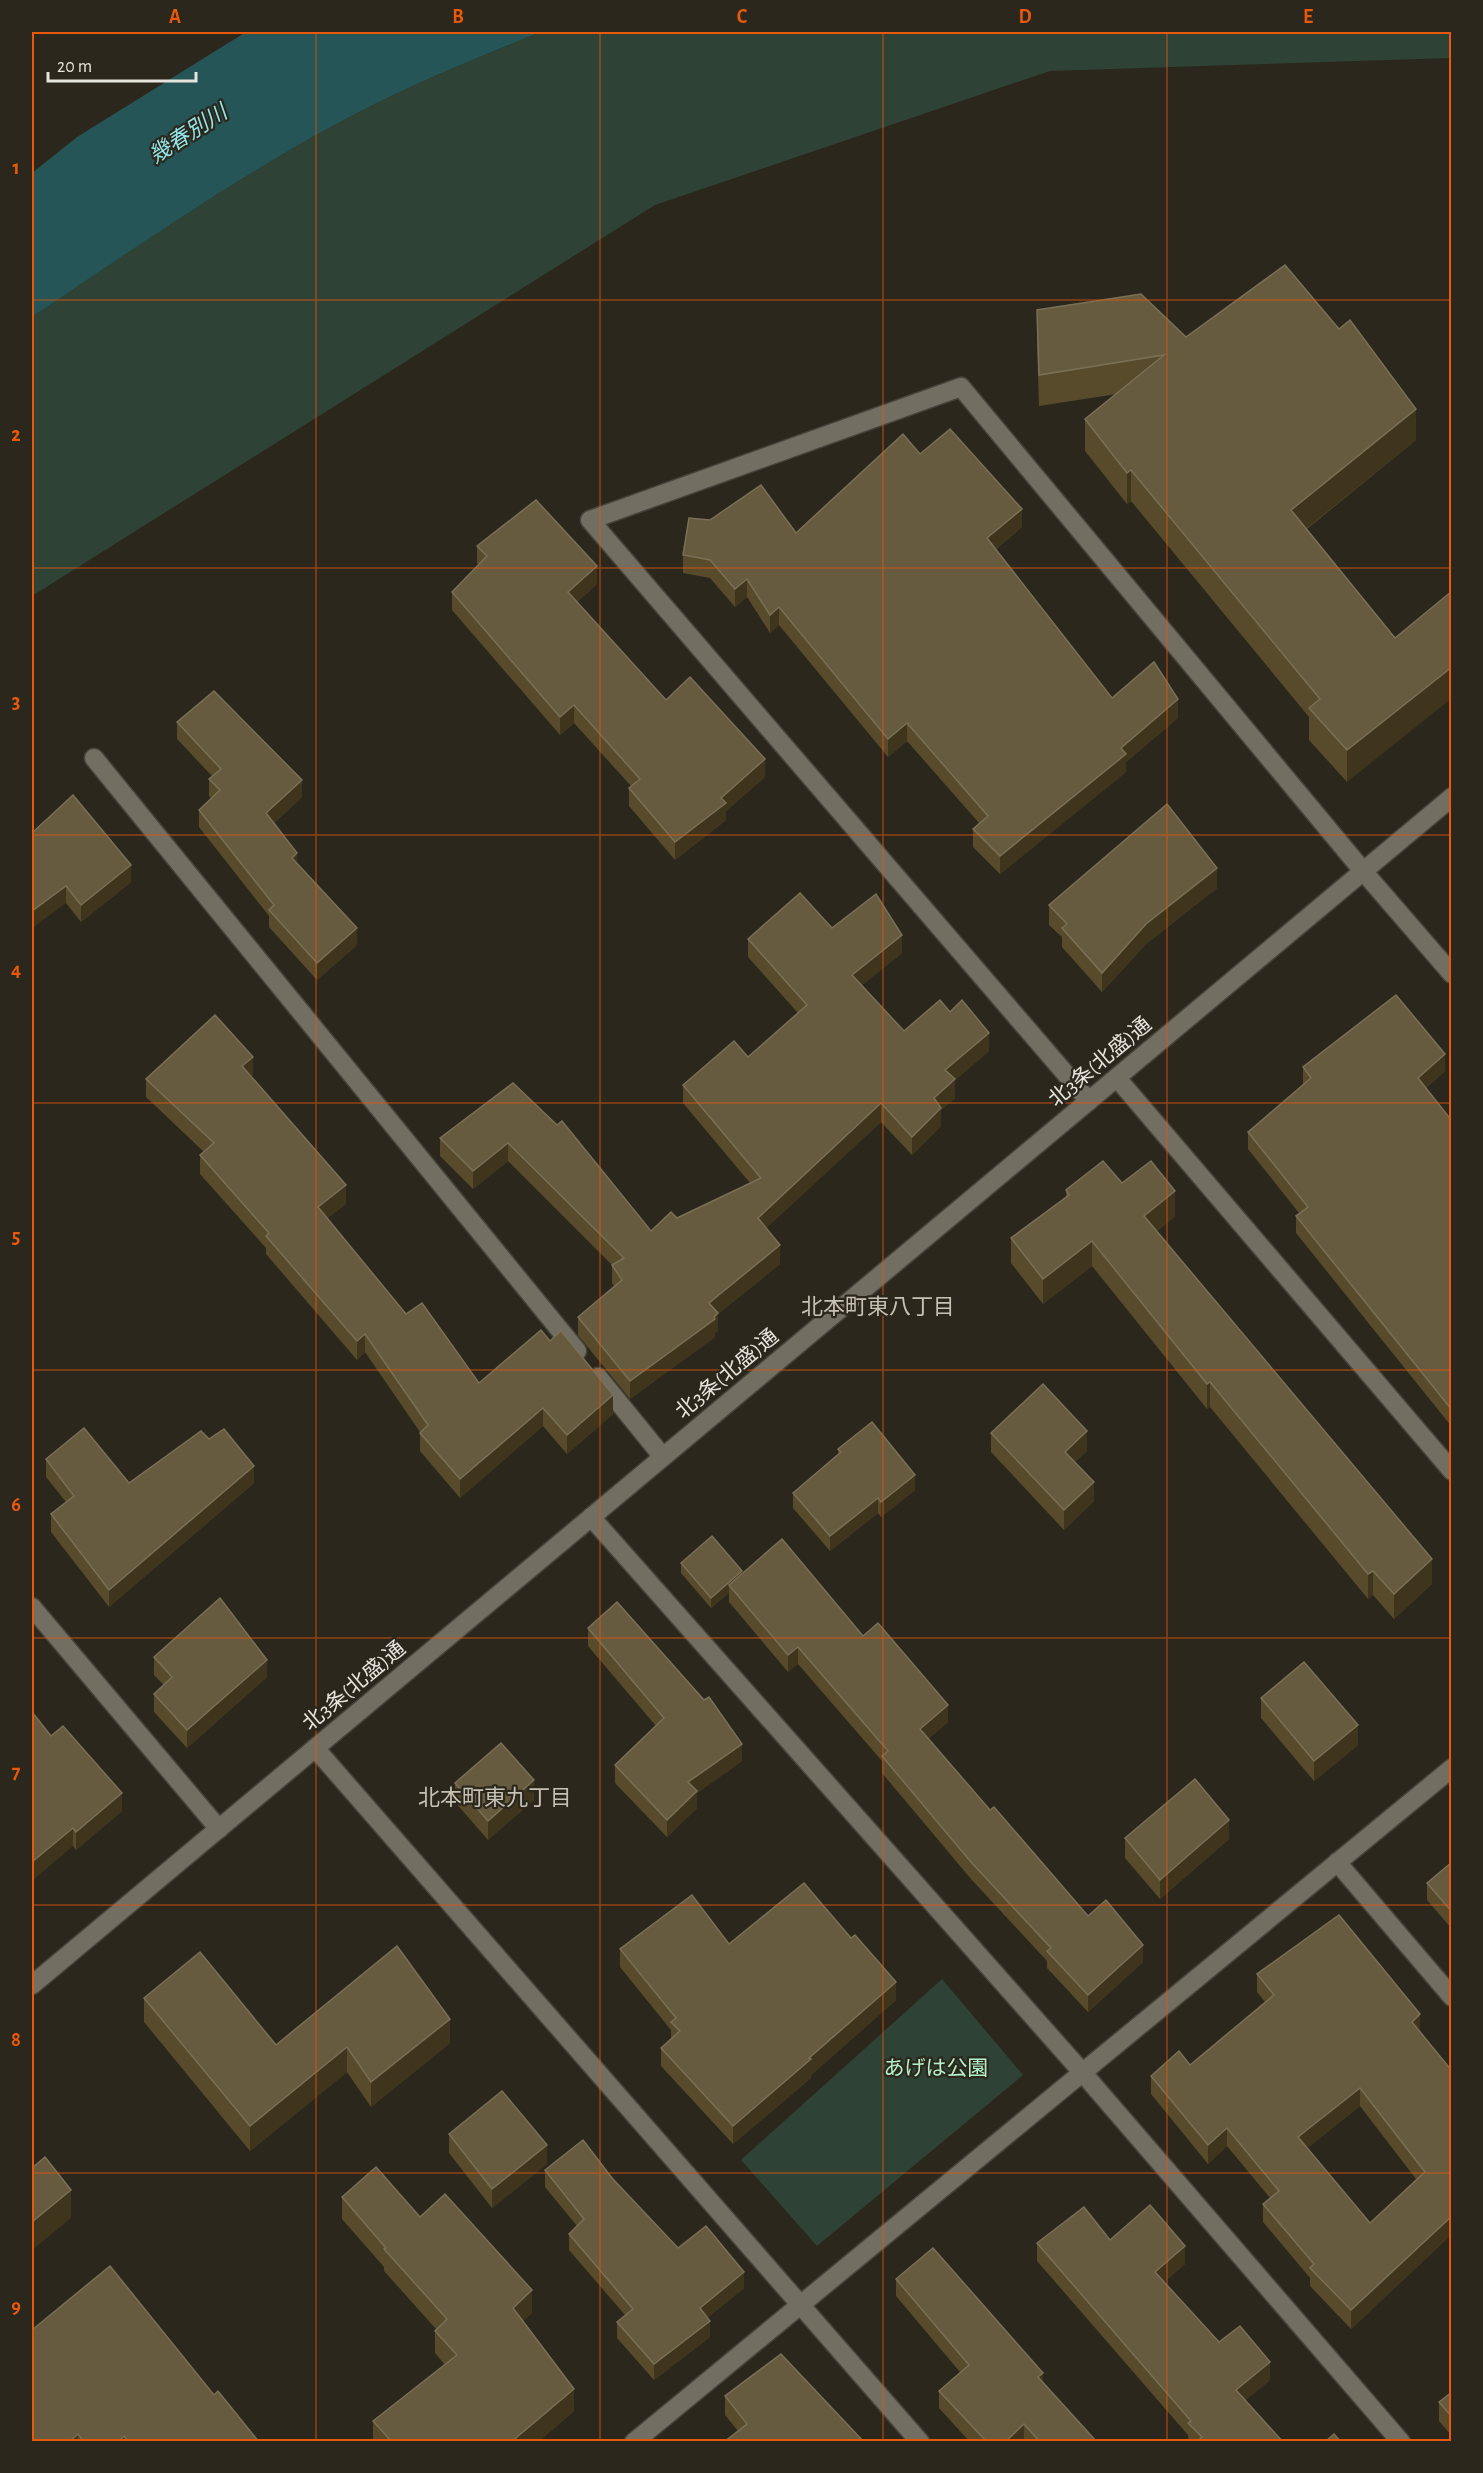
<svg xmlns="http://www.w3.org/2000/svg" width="1483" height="2473" font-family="'Alegreya Sans','Noto Sans JP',sans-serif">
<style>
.green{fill:#2e4335}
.water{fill:#255556}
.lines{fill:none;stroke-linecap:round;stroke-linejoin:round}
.minor-casing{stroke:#46433a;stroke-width:21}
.minor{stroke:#736e62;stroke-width:18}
.wall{fill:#574b2b;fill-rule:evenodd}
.shaded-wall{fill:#3f351d}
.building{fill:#665b3e;stroke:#7a7057;stroke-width:1.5;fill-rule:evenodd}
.grid{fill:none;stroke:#e8590c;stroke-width:1.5;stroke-opacity:0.55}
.labels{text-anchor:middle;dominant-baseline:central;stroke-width:4.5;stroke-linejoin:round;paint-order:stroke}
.street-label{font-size:21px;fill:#e6e4dd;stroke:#2b271c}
.park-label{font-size:21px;fill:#b3f0c9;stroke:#2b271c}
.water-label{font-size:22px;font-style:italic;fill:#92e6e9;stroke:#2b271c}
.neighbourhood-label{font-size:22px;fill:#c6c1b3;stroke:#2b271c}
.neatline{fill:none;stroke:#e8590c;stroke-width:2}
.grid-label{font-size:20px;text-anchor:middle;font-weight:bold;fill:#e8590c}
</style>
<rect width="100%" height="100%" fill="#2b271c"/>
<g class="green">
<path d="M541,32h910v26l-401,13 -395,134 -623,391v-279c105,-70 210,-144 323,-203 60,-31 123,-57 186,-82z"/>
<polygon points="942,1979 1023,2075 817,2246 741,2160"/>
</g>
<path class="water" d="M246,32h295c-63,25 -126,51 -186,82 -113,59 -218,133 -323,203v-144l45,-36z"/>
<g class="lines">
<g class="minor-casing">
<g id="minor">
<polyline points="94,758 577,1351"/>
<polyline points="1117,1078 1452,1471"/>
<polyline points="1089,1101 590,520 961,387 1363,871 1452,974"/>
<polyline points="598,1377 663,1457"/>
<polyline points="591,1517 1082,2072 1401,2442"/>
<polyline points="32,1607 219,1829"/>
<polyline points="315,1748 920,2442"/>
<polyline points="1337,1862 1452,1997"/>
<polyline points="32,1985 1452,797"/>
<polyline points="634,2442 1452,1768"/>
</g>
</g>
<use href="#minor" class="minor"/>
</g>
<g class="wall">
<polygon points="1037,310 1186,337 1416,440 1307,529 1395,638 1347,782 1309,740 1309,717 1131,501 1127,504 1085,451 1085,419 1117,394 1039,406 1037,341"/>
<polygon points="920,454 1022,527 996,549 1112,698 1178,718 1126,762 1126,772 1000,874 973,847 973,829 979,823 907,741 888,757 779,625 770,633 747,597 735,607 710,578 683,573 683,555 796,533"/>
<polygon points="477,546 597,584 577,602 666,700 765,777 726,811 726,820 675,860 629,806 629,788 631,786 574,723 560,735 452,610 452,592 479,565 477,563"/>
<polygon points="177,722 302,797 274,823 297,864 357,945 317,980 269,927 269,916 199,827 199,810 211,798 209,796 209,779 212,776 177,739"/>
<polygon points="32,833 131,882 81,922 66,903"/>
<polygon points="1217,888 1146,944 1102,992 1062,947 1062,937 1049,925 1049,905"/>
<polygon points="832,928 902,953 862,985 904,1031 950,1012 989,1051 955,1080 955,1098 941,1110 941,1126 912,1155 881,1122 766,1228 780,1264 718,1314 718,1331 715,1333 715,1337 630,1399 578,1335 578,1317 614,1286 612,1283 612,1265 508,1161 473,1189 440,1156 440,1138 513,1083 651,1231 750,1183 683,1103 683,1085 748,1057 798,1013 748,957 748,939"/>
<polygon points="1303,1067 1445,1071 1426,1088 1452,1121 1452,1427 1296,1233 1296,1216 1299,1213 1248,1149 1248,1132 1303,1085"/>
<polygon points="253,1075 251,1077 346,1204 327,1218 406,1314 479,1383 613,1414 567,1454 543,1426 460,1498 420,1451 420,1432 365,1352 357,1360 266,1254 266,1248 200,1174 200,1155 204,1152 146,1097 146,1079"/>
<polygon points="1122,1183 1175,1216 1157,1231 1432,1584 1394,1619 1373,1595 1368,1599 1210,1407 1207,1409 1092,1266 1043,1304 1011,1263 1011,1238 1066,1197 1066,1190"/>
<polygon points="991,1433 1087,1451 1075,1462 1094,1501 1064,1530 991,1452"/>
<polygon points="838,1449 915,1490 881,1517 878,1513 830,1551 793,1508 793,1493 838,1455"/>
<polygon points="46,1459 129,1483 254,1483 109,1607 51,1532 51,1514 66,1502 46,1477"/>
<polygon points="681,1563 742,1573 863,1636 948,1722 928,1739 990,1810 1088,1916 1143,1962 1088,2012 1047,1968 1047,1961 971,1879 882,1773 882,1761 798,1664 788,1672 729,1602 729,1593 711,1608 681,1573"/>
<polygon points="588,1628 742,1761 697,1793 697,1808 667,1837 615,1783 615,1765 656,1726 588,1646"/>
<polygon points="154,1657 267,1677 187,1748 154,1712 154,1694 164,1685 154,1675"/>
<polygon points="1261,1698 1358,1745 1314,1781 1261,1718"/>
<polygon points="51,1736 122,1811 76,1850 73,1846"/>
<polygon points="455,1783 534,1800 488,1840 455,1802"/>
<polygon points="1125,1838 1229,1839 1160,1899 1125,1858"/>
<polygon points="1452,1862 1452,1929 1427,1900 1427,1883"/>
<polygon points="729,1944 896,2000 811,2075 811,2078 733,2144 661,2066 661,2048 671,2039 671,2030 620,1967 620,1949"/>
<path d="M1257,1974l163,59 32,201 -101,95 -41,-43v-8l-47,-56v-18l7,-6 -43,-52 -19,18 -57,-70v-18l39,-11 75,-63 -8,-10zM1360,2106l56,73 -46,44 -63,-75z"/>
<polygon points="144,1998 276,2045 450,2043 371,2107 347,2072 250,2151 144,2022"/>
<polygon points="449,2134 547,2164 492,2208 449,2153"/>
<polygon points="545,2170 612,2178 678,2248 744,2288 707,2318 710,2337 654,2380 617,2338 617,2322 625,2315 569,2250 569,2234 577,2226 545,2187"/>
<polygon points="342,2197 420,2217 532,2313 523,2321 574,2411 538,2442 373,2442 373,2421 445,2365 435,2353 435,2331 436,2329 384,2271 384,2267 342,2219"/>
<polygon points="1110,2240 1185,2264 1164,2282 1219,2342 1270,2380 1245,2400 1283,2442 1189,2442 1188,2435 1037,2261 1037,2243"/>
<polygon points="896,2279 1043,2382 1097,2442 970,2442 939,2408 939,2391 960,2372 896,2296"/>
<polygon points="1452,2392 1452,2436 1439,2421 1439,2402"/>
<polygon points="214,2395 259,2442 32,2442"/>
<polygon points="725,2396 864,2442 738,2431 725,2415"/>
</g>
<g class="shaded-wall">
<polygon points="1416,409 1416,440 1291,541 1291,510"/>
<polygon points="1131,470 1131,501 1127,504 1127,473"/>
<polygon points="1022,509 1022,527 987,556 987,538"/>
<polygon points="597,566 597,584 568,610 568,592"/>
<polygon points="747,579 747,597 735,607 735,589"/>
<polygon points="779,607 779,625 770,633 770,615"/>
<polygon points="1452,667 1452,698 1347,782 1347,750"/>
<polygon points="1178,699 1178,718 1126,762 1126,772 1000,874 1000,856 1121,748"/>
<polygon points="574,705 574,723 560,735 560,717"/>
<polygon points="907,723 907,741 888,757 888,739"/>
<polygon points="765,759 765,777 726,811 726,820 675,860 675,842 721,798"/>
<polygon points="302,780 302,797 266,830 266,813"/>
<polygon points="297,853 297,870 292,858"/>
<polygon points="131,865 131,882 81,922 81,905"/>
<polygon points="1217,868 1217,888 1146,944 1102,992 1102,973 1146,924"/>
<polygon points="66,886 66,903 32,928 32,911"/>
<polygon points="357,928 357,945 317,980 317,963"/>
<polygon points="902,935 902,953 852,993 852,975"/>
<polygon points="989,1033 989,1051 955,1080 955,1098 941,1110 941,1126 912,1155 912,1137 934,1098 945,1070"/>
<polygon points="1445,1054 1445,1071 1418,1095 1418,1078"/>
<polygon points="253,1057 253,1075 242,1085 242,1066"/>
<polygon points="881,1103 881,1122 758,1236 758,1218"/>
<polygon points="508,1143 508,1161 473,1189 473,1171"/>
<polygon points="346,1185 346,1204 318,1226 318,1207"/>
<polygon points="1175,1191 1175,1216 1144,1241 1144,1216"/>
<polygon points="1092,1241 1092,1266 1043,1304 1043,1279"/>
<polygon points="780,1245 780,1264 718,1314 718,1331 715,1333 715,1337 630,1399 630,1381 709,1303"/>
<polygon points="365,1334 365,1352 357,1360 357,1341"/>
<polygon points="1210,1382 1210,1407 1207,1409 1207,1384"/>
<polygon points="613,1395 613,1414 567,1454 567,1435"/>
<polygon points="543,1408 543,1426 460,1498 460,1479"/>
<polygon points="1087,1431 1087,1451 1065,1471 1065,1452"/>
<polygon points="254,1466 254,1483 109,1607 109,1590"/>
<polygon points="915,1475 915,1490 881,1517 881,1502"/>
<polygon points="1094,1482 1094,1501 1064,1530 1064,1510"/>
<polygon points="878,1498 878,1513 830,1551 830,1536"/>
<polygon points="1432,1559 1432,1584 1394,1619 1394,1594"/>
<polygon points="742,1571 742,1581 729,1585 729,1593 711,1608 711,1598"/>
<polygon points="1373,1571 1373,1595 1368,1599 1368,1574"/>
<polygon points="798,1647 798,1664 788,1672 788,1655"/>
<polygon points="267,1660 267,1677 187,1748 187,1730"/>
<polygon points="948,1705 948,1722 920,1746 920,1729"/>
<polygon points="1358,1725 1358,1745 1314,1781 1314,1761"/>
<polygon points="742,1744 742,1761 697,1793 697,1808 667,1837 667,1820 688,1782"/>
<polygon points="534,1780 534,1800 488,1840 488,1821"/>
<polygon points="122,1793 122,1811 76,1850 76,1832"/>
<polygon points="1229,1820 1229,1839 1160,1899 1160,1880"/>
<polygon points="73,1828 73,1846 32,1881 32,1862"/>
<polygon points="1143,1945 1143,1962 1088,2012 1088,1995"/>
<polygon points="896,1982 896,2000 811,2075 811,2078 733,2144 733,2126"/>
<polygon points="1420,2014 1420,2033 1412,2022"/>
<polygon points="450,2019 450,2043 371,2107 371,2082"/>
<polygon points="347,2047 347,2072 250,2151 250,2126"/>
<polygon points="1360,2088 1360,2106 1298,2156 1298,2137"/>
<polygon points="1227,2128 1227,2146 1208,2164 1208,2145"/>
<polygon points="547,2145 547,2164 492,2208 492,2189"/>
<polygon points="71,2190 71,2218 32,2250 32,2222"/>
<polygon points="1452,2216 1452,2234 1351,2329 1351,2310"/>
<polygon points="1185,2246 1185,2264 1155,2289 1155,2272"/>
<polygon points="744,2272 744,2288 700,2324 700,2308"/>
<polygon points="532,2290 532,2313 513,2330 513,2308"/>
<polygon points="710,2321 710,2337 654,2380 654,2364"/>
<polygon points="1270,2362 1270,2380 1236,2408 1236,2390"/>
<polygon points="1043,2373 1043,2390 1038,2377"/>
<polygon points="574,2389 574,2411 538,2442 511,2442"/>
<polygon points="1024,2424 1024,2442 1005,2442"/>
<polygon points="78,2434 78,2442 69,2442"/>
<polygon points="124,2436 124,2442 118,2442"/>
</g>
<g class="building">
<polygon points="1285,265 1339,329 1350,320 1416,409 1291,510 1395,638 1452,591 1452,667 1347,750 1309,708 1320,699 1131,470 1127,473 1085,419 1164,355 1039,375 1037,310 1141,294 1186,337"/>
<polygon points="950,429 1022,509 987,538 1112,698 1154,662 1178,699 1121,748 1126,754 1000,856 973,829 988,816 907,723 888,739 779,607 770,615 747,579 735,589 710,560 683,555 689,518 710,520 761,485 796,533 903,434 920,454"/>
<polygon points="536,500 597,566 568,592 666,700 690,677 765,759 721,798 726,803 675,842 629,788 640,779 574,705 560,717 452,592 487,556 477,546"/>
<polygon points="214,691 302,780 266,813 297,853 292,858 357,928 317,963 269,910 274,905 199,810 220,790 209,779 221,769 177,722"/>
<polygon points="73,795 131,865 81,905 66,886 32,911 32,833"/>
<polygon points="1167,804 1217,868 1146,924 1102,973 1062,928 1067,924 1049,905"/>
<polygon points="800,893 832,928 876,894 902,935 852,975 904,1031 940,1000 950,1012 962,1000 989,1033 945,1070 955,1079 934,1098 941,1108 912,1137 881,1103 758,1218 780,1245 709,1303 718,1313 714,1317 715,1319 630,1381 578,1317 622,1280 612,1265 624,1258 508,1143 473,1171 440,1138 513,1083 557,1125 562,1121 651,1231 671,1212 677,1218 761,1178 683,1085 734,1041 748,1057 807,1005 748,939"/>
<polygon points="1396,995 1445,1054 1418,1078 1452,1121 1452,1410 1296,1216 1308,1207 1248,1132 1311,1078 1303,1067"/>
<polygon points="215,1015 253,1057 242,1066 346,1185 318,1207 406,1314 422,1303 479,1383 541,1330 550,1341 561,1331 613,1395 567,1435 543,1408 460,1479 420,1433 428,1425 365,1334 357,1341 266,1236 269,1233 200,1155 214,1143 146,1079"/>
<polygon points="1103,1161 1122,1183 1151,1161 1175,1191 1144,1216 1432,1559 1394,1594 1373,1571 1368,1574 1210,1382 1207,1384 1092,1241 1043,1279 1011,1238 1069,1195 1066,1190"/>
<polygon points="1043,1384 1087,1431 1065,1452 1094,1482 1064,1510 991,1433"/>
<polygon points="872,1422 915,1475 881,1502 878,1498 830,1536 793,1493 841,1452 838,1449"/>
<polygon points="84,1428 129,1483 201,1431 209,1439 224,1429 254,1466 109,1590 51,1514 74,1496 46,1459"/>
<polygon points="712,1536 742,1571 711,1598 681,1563"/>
<polygon points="782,1539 863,1636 878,1623 948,1705 920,1729 990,1810 994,1807 1088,1916 1106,1900 1143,1945 1088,1995 1047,1951 1051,1948 971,1862 882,1756 888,1751 798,1647 788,1655 729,1585"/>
<polygon points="220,1598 267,1660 187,1730 154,1694 172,1677 154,1657"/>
<polygon points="617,1602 704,1700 709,1697 742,1744 688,1782 697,1791 667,1820 615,1765 664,1718 588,1628"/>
<polygon points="1304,1662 1358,1725 1314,1761 1261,1698"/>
<polygon points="32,1712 51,1736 63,1726 122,1793 76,1832 73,1828 32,1862"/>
<polygon points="501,1743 534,1780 488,1821 455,1783"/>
<polygon points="1195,1779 1229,1820 1160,1880 1125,1838"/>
<polygon points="1452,1862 1452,1912 1427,1883"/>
<polygon points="804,1883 851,1938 855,1935 896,1982 809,2058 811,2059 733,2126 661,2048 680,2031 671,2022 676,2018 620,1949 692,1895 729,1944"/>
<path d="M1339,1915l81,99 -8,8 40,49v145l-101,94 -41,-42 4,-4 -51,-60 16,-13 -52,-63 -19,17 -57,-69 28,-25 11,14 84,-70 -17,-21zM1360,2088l65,84 -55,51 -72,-86z"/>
<polygon points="397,1946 450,2019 371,2082 347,2047 250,2126 144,1998 200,1952 276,2045"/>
<polygon points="502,2091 547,2145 492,2189 449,2134"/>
<polygon points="583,2140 612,2178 678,2248 706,2226 744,2272 700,2308 710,2321 654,2364 617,2322 633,2309 569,2234 584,2219 545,2170"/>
<polygon points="45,2157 71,2190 32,2222 32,2168"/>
<polygon points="376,2167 420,2217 445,2194 532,2290 513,2308 574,2389 511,2442 392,2442 373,2421 457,2355 435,2331 447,2319 384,2249 386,2248 342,2197"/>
<polygon points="1150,2205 1185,2246 1155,2272 1219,2342 1240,2326 1270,2362 1236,2390 1283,2442 1197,2442 1202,2437 1188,2423 1191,2421 1037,2243 1084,2207 1110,2240"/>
<polygon points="933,2248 1043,2373 1038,2377 1097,2442 1040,2442 1024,2424 1005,2442 987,2442 939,2391 969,2365 896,2279"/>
<polygon points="110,2266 214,2395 218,2391 259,2442 129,2442 124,2436 118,2442 84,2442 78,2434 69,2442 32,2442 32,2330"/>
<polygon points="781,2354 864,2442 724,2442 747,2424 725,2396"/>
<polygon points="1452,2392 1452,2417 1439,2402"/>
<polygon points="1334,2434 1341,2442 1325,2442"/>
</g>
<path class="grid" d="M316,32v2410M600,32v2410M883,32v2410M1167,32v2410M32,300h1420M32,568h1420M32,835h1420M32,1103h1420M32,1370h1420M32,1638h1420M32,1905h1420M32,2173h1420"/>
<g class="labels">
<g class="street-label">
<text transform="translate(1100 1062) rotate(-40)">北3条(北盛)通</text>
<text transform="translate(727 1374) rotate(-40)">北3条(北盛)通</text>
<text transform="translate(354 1686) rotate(-40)">北3条(北盛)通</text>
</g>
<g class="park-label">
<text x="936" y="2068">あげは公園</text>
</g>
<g class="water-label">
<text transform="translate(188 134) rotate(-33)">幾春別川</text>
</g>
<g class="neighbourhood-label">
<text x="878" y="1307">北本町東八丁目</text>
<text x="495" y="1798">北本町東九丁目</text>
</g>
</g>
<rect width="1483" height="2473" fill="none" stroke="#2b271c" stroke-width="66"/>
<path d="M48 72v9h148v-9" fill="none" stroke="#e6e4dd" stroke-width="3"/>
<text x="57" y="72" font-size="18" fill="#e6e4dd" stroke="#2b271c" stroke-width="4.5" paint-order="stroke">20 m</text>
<rect x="33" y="33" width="1417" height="2407" class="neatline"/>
<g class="grid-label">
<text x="175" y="23">A</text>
<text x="458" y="23">B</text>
<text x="742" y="23">C</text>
<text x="1025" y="23">D</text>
<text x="1308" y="23">E</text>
<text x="16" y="174">1</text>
<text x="16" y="441">2</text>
<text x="16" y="708">3</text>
<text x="16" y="976">4</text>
<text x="16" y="1243">5</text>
<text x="16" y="1511">6</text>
<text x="16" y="1778">7</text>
<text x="16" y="2046">8</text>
<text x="16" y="2313">9</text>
</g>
</svg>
